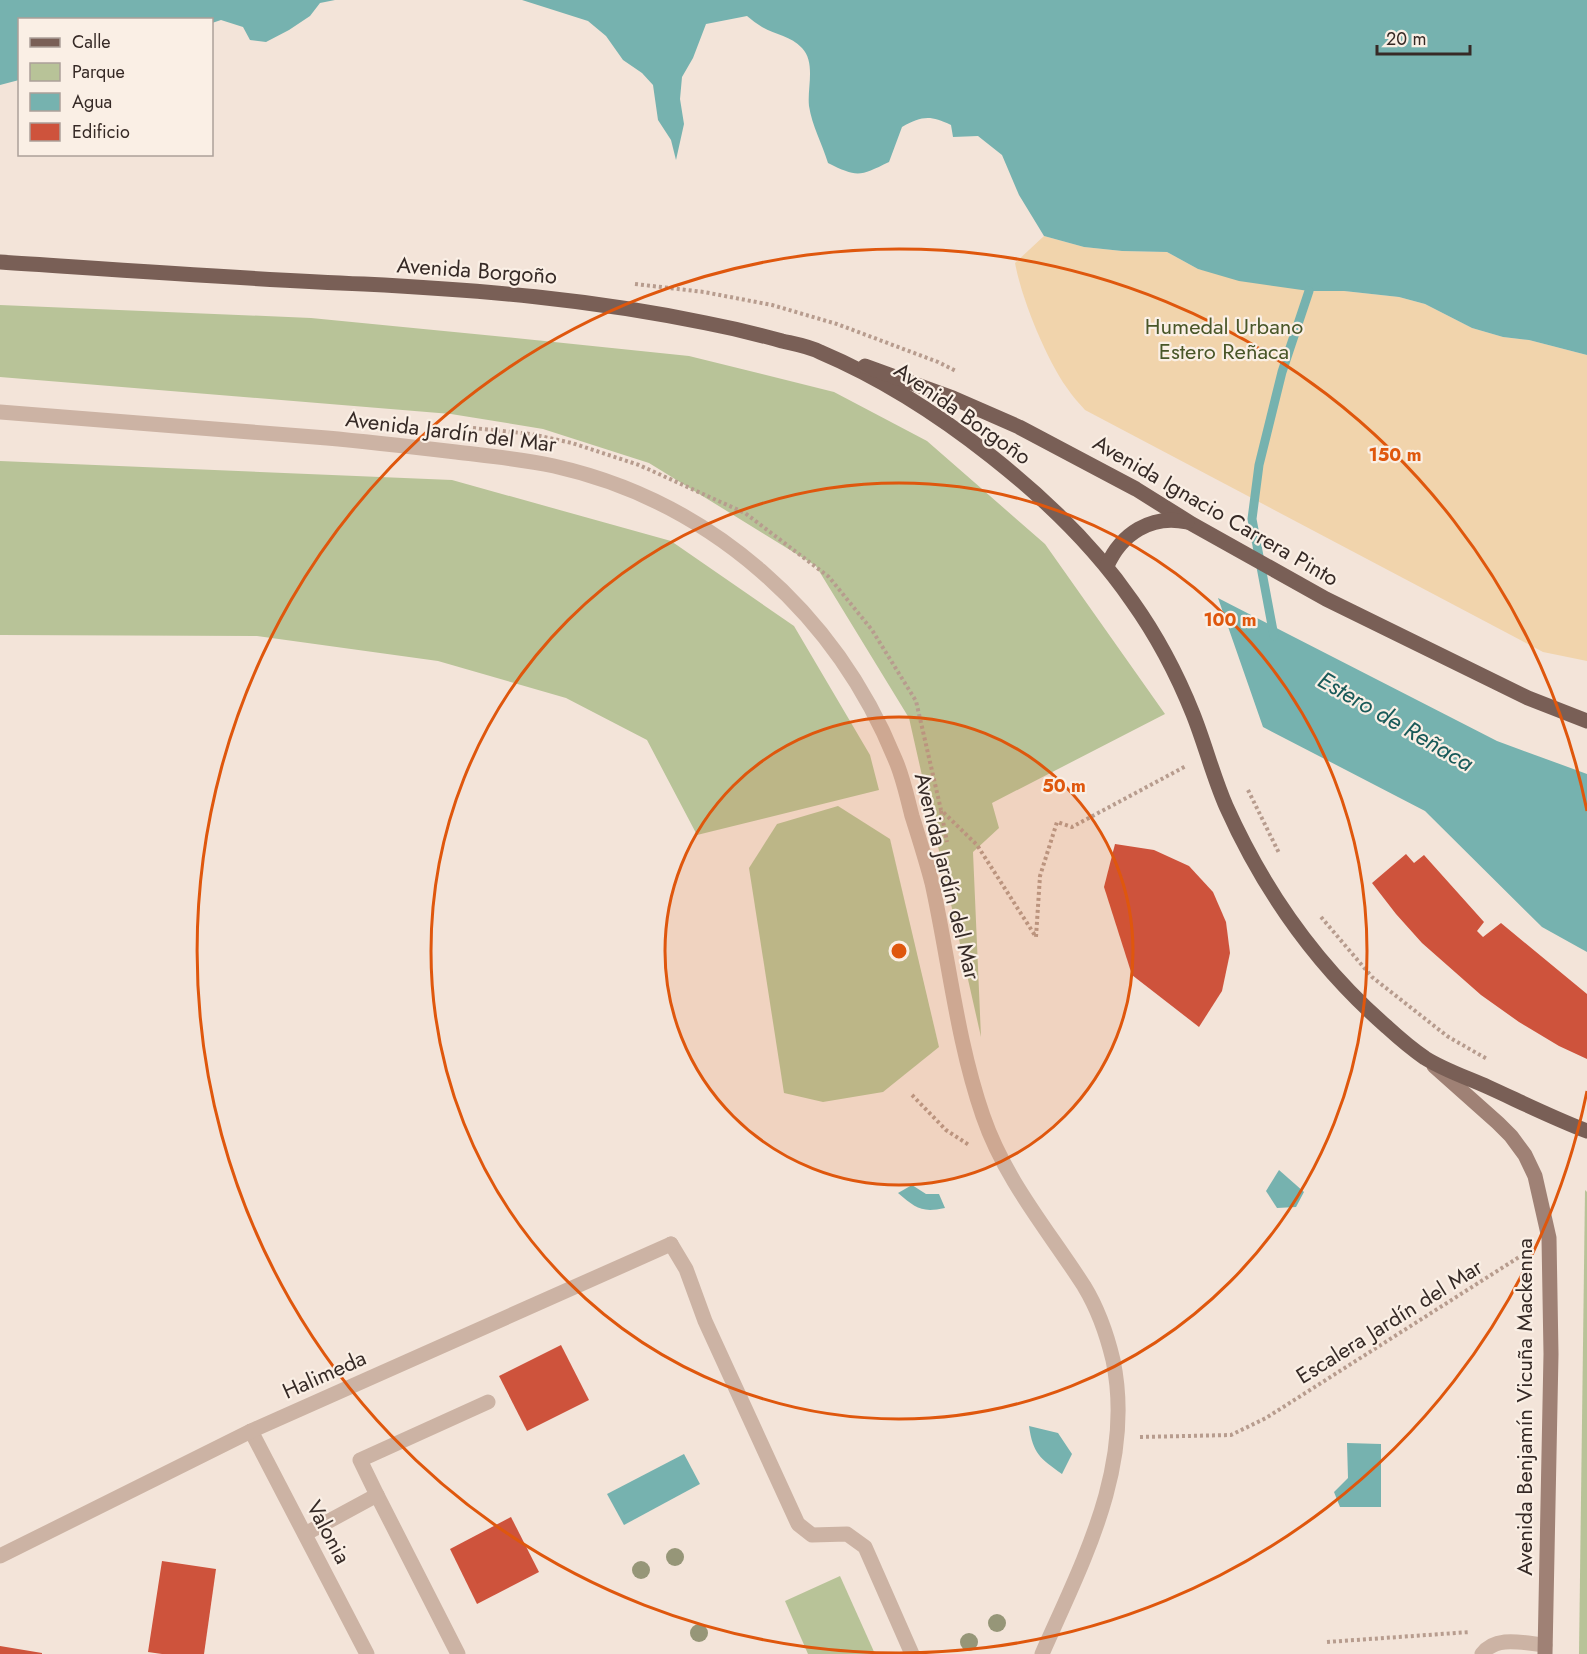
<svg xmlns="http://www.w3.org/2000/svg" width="1587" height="1654" font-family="Jost,sans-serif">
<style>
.green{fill:#b8c398}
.sand{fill:#f1d4ac}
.water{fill:#76b2af}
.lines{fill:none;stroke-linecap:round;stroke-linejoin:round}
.stream{stroke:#76b2af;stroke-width:9}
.building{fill:#ce533c}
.path{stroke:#b79c8e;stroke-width:4;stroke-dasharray:3 3;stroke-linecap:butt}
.service{stroke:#ccb3a4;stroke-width:15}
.minor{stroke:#ccb3a4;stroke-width:15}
.tertiary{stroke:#ccb3a4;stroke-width:15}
.secondary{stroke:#9f8175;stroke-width:15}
.primary{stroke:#795f56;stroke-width:15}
.tree{fill:#969678}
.ring{fill:none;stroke:#df570d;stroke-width:3}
.labels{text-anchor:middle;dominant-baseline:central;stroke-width:4.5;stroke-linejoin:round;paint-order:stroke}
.street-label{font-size:22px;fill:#362a26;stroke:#faefe5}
.park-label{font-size:22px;fill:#495628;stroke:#faefe5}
.water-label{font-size:24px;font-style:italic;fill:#195a59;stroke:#faefe5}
.centre{fill:#df570d;stroke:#faefe5;stroke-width:3}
.ring-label{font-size:18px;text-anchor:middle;font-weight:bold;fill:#df570d;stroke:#faefe5;stroke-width:4.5;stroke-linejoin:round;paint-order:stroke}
</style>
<rect width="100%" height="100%" fill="#f3e4d9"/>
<g class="green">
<polygon points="0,305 311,318 495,336 689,356 834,392 927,441 1045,544 1165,714 992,803 999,828 973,852 981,1037 909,718 816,566 649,463 543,429 451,414 0,377"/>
<polygon points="0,461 452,480 671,541 794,626 870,755 879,790 697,835 647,740 566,698 438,661 257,636 0,635"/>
<polygon points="838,806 890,839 939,1047 883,1092 823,1102 784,1093 749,868 777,824"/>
<polygon points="1585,1190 1587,1192 1587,1654 1579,1654"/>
<polygon points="840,1576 875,1654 808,1654 785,1601"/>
</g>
<path class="sand" d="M1044,236l40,11 38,4 45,1 31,17 111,22h35l55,6 26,7 47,24 31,9 26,3 58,15v306l-44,-9 -458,-242c-6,-7 -13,-14 -18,-22 -21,-30 -45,-88 -52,-125z"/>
<g class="water">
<polygon points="0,0 335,0 320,3 310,16 289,30 266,42 250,40 243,27 221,20 212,23 212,20 20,20 19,80 0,85"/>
<path d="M522,0h1065v355l-58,-15 -26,-3 -31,-9 -47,-24 -26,-7 -55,-6h-35l-70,-10 -41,-12 -31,-17 -45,-1 -38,-4 -40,-11 -25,-41 -17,-40 -24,-19 -25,1 -2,-12c-21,-10 -29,-9 -49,2l-13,35c-29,14 -31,16 -61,1 -6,-20 -16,-37 -19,-57 -2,-18 7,-43 -7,-58 -11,-12 -26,-13 -40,-21 -5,-3 -10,-7 -15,-11l-41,8 -13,34 -11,19 -2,22 4,25 -8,36 -5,-20 -13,-20 -5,-35 -11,-12 -19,-13 -17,-24 -18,-15z"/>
<polygon points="1218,598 1497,741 1587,774 1587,952 1542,927 1425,811 1263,727"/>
<polygon points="1279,1170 1304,1192 1296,1207 1277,1208 1266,1191"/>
<path d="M912,1185l14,9h13l6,14c-24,5 -29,0 -47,-15z"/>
<path d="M1029,1426l29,7 14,21 -10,20c-22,-16 -29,-20 -33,-48z"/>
<polygon points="1347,1443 1381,1444 1381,1507 1340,1507 1334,1492 1348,1478"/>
<polygon points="684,1454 700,1484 624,1525 607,1494"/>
</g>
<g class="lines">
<polyline class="stream" points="1274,636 1252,519 1259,465 1282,372 1309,291"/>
</g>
<g class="building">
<polygon points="1115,844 1154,850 1189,866 1213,892 1226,922 1230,953 1222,991 1199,1027 1132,975 1104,887"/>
<polygon points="1406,854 1414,863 1424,855 1484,922 1477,931 1483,937 1501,923 1587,994 1587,1059 1559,1046 1519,1022 1481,995 1422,943 1396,914 1372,883"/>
<polygon points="561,1345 589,1400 527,1431 499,1376"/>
<polygon points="511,1517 539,1572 477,1604 450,1549"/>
<polygon points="162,1561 216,1569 204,1654 162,1654 148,1652"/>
<polygon points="0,1646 42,1653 42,1654 0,1654"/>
</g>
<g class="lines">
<g class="path">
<polyline points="635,284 704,292 772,305 837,324 938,362 956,371"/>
<polyline points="473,428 531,434 572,443 639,465 745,513 829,577 872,630 916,701 941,810 977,845 1036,937 1040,876 1057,822 1072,827 1186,766"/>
<polyline points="1248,790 1279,853"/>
<polyline points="941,811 947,842"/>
<polyline points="1321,917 1372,977 1447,1036 1487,1059"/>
<polyline points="912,1095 946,1130 969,1145"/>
<polyline points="1140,1437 1231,1435 1266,1418 1527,1252"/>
<polyline points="1327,1642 1470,1632"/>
</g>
<g class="service">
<polyline points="671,1244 686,1269 705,1321 798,1524 812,1535 847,1534 865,1547 912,1654"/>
<polyline points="377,1495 458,1654"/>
<polyline points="305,1534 377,1495 360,1460 488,1402"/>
<path d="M1482,1654c14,-19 41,-11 63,-9"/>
</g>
<g class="minor">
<polyline points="251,1431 367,1654"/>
<polyline points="0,1556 251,1431 671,1244"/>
</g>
<path class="tertiary" d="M0,412c109,8 218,17 327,26 43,4 86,9 129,14 33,4 66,7 98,14 156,35 281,146 341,293 8,18 12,38 17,57 7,22 14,44 20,67 17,77 25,158 51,233 22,64 65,114 101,170 14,23 23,49 29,74 22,105 -30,201 -71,294"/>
<polyline class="secondary" points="1434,1066 1498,1123 1511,1136 1525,1155 1535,1176 1549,1238 1551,1354 1545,1654"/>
<g class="primary">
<path d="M0,262c121,8 242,17 364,22 117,6 226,15 342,39 26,5 51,11 76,18 13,3 26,5 38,11 111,47 244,150 312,249 25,35 45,73 61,113 12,30 20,62 33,92 38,85 91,160 161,221 12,11 25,22 38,31 19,12 43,20 63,29 33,15 65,31 99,44"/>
<polyline points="865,366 953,398 1019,427 1136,489 1192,524 1326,599 1528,698 1587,721"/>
<path d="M1107,566c14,-32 44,-52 80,-44"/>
</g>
</g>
<g class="tree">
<circle cx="675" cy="1557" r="9"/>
<circle cx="641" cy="1570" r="9"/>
<circle cx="997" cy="1623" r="9"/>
<circle cx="699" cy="1633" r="9"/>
<circle cx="969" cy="1642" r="9"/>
</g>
<circle cx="899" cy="951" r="234" fill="#df570d" fill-opacity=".12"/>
<g class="ring">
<circle cx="899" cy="951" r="234"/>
<circle cx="899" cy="951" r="468"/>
<path d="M1587 1091A702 702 0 1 1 1587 811"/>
</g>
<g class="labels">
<g class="street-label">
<text transform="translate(477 270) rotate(4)">Avenida Borgoño</text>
<text transform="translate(963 413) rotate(35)">Avenida Borgoño</text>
<text transform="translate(451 431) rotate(7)">Avenida Jardín del Mar</text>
<text transform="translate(1216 510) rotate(30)">Avenida Ignacio Carrera Pinto</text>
<text transform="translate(948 876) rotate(76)">Avenida Jardín del Mar</text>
<text transform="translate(1389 1321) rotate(-32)">Escalera Jardín del Mar</text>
<text transform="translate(324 1374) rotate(-24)">Halimeda</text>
<text transform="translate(1524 1407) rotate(-90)">Avenida Benjamín Vicuña Mackenna</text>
<text transform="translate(329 1532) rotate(62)">Valonia</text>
</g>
<g class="park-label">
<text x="1224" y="326">Humedal Urbano<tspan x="1224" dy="25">Estero Reñaca</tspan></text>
</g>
<g class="water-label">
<text transform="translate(1396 721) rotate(30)">Estero de Reñaca</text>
</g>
</g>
<circle cx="899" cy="951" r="9" class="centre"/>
<g class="ring-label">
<text x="1395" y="461">150 m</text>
<text x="1230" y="626">100 m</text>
<text x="1064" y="792">50 m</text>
</g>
<rect x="18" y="18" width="195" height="138" fill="#faefe5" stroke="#aca099" stroke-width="1.5"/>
<rect x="30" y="38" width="30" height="9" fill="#795f56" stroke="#aca099" stroke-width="1.5"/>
<text x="72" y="48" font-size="18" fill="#362a26">Calle</text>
<rect x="30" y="63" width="30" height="18" fill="#b8c398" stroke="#aca099" stroke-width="1.5"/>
<text x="72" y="78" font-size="18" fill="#362a26">Parque</text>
<rect x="30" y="93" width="30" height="18" fill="#76b2af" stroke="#aca099" stroke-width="1.5"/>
<text x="72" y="108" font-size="18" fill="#362a26">Agua</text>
<rect x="30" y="123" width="30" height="18" fill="#ce533c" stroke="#aca099" stroke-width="1.5"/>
<text x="72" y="138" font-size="18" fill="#362a26">Edificio</text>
<path d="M1377 45v9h93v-9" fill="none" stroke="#362a26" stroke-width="3"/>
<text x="1386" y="45" font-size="18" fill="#362a26" stroke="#faefe5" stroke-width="4.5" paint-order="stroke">20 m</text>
</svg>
